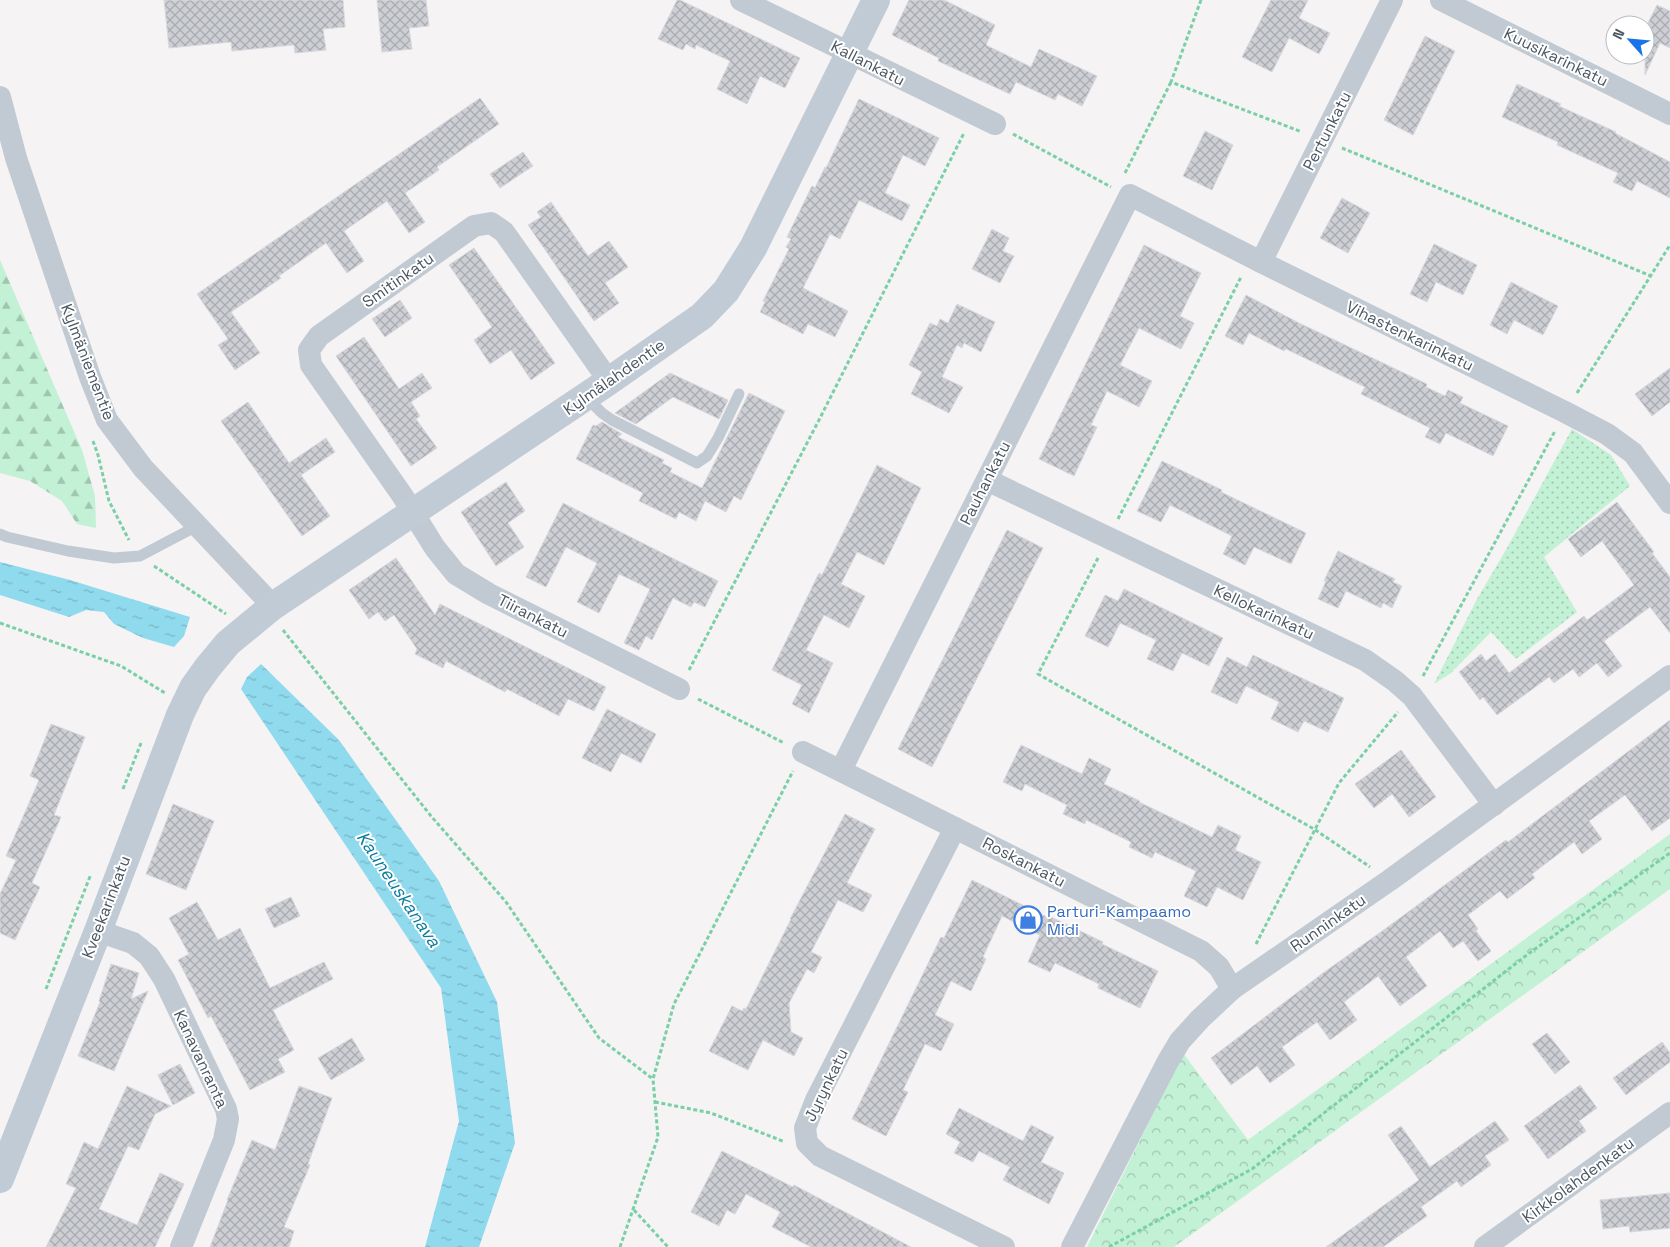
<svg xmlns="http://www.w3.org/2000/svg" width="1670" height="1247" font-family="'Space Grotesk',sans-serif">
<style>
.grass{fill:url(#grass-dots)}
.forest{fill:url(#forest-firs)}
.park{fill:url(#park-crowns)}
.water{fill:url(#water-ripples)}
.building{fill:url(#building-cross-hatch);stroke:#d7d9de}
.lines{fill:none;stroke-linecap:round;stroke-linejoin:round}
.path{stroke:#7ad0a6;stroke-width:3;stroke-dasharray:4 2.5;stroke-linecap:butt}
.lane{stroke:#c1cad2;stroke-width:11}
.street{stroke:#c1cad2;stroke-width:22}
.secondary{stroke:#c1cbd6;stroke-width:28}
.labels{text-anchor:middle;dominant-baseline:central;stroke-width:4;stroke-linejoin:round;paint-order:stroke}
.street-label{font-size:16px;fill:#4a5661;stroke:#fff}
.shop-label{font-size:16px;fill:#366cbe;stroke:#fff;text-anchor:start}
.water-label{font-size:18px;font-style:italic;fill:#0c7c9b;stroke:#fff}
</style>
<defs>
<pattern id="grass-dots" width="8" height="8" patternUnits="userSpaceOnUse" patternTransform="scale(1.25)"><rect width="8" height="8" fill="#c3f1d5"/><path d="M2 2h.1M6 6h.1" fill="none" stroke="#a0c6b0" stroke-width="1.8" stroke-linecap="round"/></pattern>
<pattern id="forest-firs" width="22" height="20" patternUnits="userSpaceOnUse" patternTransform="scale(1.25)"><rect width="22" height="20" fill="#c3f1d5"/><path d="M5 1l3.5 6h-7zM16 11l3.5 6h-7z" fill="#a0c6b0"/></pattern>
<pattern id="park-crowns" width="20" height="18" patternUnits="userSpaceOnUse" patternTransform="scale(1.25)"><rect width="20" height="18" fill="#c3f1d5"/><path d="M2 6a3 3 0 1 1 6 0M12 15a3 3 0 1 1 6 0" fill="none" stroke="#a0c6b0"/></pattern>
<pattern id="water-ripples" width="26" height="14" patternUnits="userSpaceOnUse" patternTransform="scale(1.25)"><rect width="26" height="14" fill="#90daee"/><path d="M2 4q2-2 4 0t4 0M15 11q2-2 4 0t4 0" fill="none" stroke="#78b4c4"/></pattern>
<pattern id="building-cross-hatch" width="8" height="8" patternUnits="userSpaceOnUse" patternTransform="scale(1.25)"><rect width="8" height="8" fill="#cdcfd5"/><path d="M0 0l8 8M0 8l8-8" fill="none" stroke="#a8abb0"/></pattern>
</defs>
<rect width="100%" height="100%" fill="#f5f3f3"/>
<polygon class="grass" points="1572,429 1611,455 1630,486 1544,557 1577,612 1516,659 1491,632 1451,673 1434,684 1477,599 1507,548"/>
<polygon class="forest" points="0,260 82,450 95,496 96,528 77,524 62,501 30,481 0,473"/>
<polygon class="park" points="1670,834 1670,889 1174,1247 1087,1247 1183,1053 1248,1140"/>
<g class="water">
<polygon points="0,562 70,580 190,617 184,636 174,647 143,638 114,624 104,612 86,610 69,617 0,595"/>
<polygon points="261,664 339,740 439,881 497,1002 515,1143 479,1247 425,1247 459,1121 441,988 241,689 247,677"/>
</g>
<g class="building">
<polygon points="164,0 343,0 345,27 323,29 326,50 295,53 294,45 232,51 231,42 169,48"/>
<polygon points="377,0 426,0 429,26 409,28 412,49 382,52"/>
<polygon points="677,0 680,0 800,58 785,88 760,76 747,104 717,89 730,61 696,45 695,49 686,44 683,50 658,39"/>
<polygon points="909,0 944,0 995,25 986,45 1031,67 1039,49 1097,76 1082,106 1058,94 1055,100 1016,82 1010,94 938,61 939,58 892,35"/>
<polygon points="1271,0 1308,0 1299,18 1330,33 1319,54 1289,38 1272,72 1242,57"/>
<polygon points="1657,5 1670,11 1670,48 1660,43 1645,75 1645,29"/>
<polygon points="1425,36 1455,51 1413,135 1384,120"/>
<polygon points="1517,84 1561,104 1559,106 1616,132 1615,133 1670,162 1670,198 1637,181 1632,191 1613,182 1618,173 1557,145 1558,142 1502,117"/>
<polygon points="480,98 499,124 437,167 439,170 405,193 425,222 409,233 387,201 344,231 364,261 347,273 326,243 279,276 281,278 231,312 260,353 235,370 218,345 228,339 197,294"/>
<polygon points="859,99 939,138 925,166 903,155 885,193 910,205 902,221 859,200 840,239 830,234 803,288 848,311 835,337 808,324 803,334 760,312 765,302 763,301 789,249 786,247 791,239 787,237 812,186 815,188 825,167 826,168"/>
<polygon points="1205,131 1233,145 1212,190 1183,176"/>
<polygon points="523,152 533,166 500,188 490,174"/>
<polygon points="1342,198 1370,213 1348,253 1320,238"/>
<polygon points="551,202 588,256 609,241 628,267 605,283 619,303 594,321 528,225 541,217 537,212"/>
<polygon points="992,229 1009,238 1003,251 1014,256 1000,283 972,269"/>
<polygon points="1434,244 1477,265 1463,295 1436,282 1427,302 1410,294"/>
<polygon points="1144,245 1201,273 1180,316 1194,323 1181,349 1139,328 1120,365 1152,381 1139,407 1107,391 1091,425 1097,427 1074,476 1039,459"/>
<polygon points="474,248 555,363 531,380 511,350 490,364 474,340 492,327 449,265"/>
<polygon points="1511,282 1558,306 1543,335 1514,320 1507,334 1490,325"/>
<polygon points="1246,295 1299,323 1427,384 1426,387 1445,396 1448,390 1463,397 1460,403 1508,426 1493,456 1446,433 1440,444 1425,437 1430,428 1361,394 1365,387 1286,349 1284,351 1249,333 1243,345 1225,336"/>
<polygon points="400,300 412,318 385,337 372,319"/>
<polygon points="957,304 995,322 981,352 964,343 962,348 957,345 942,377 963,387 949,413 911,394 922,372 909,365 930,323 937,326 940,319 948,323"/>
<polygon points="364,337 399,389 422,373 432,388 411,402 420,416 416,419 437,448 411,466 336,356"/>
<polygon points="1670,368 1670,402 1652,416 1635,394"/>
<polygon points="670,373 728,400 719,419 673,397 636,424 615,413"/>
<polygon points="749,393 785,411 741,500 734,496 726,512 705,501 696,521 679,512 676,519 639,501 643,493 576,459 593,425 596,426 602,422 622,434 618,437 664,460 662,463 672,468 670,472 702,488"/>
<polygon points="248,402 289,463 326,438 335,452 301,475 330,516 302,536 221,421"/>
<polygon points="1162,461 1222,490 1221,492 1306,533 1291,564 1254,547 1245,565 1223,554 1232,536 1170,505 1161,522 1137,511"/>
<polygon points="877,465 921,488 884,565 857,552 841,584 865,596 849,628 824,615 806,650 833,663 809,713 792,704 802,685 772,670 819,573 822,575"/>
<polygon points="506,482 525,511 508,523 524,547 496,566 461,512"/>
<polygon points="1617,502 1654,552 1652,553 1670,577 1670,633 1650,607 1604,641 1622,666 1608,677 1597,663 1579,677 1573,669 1554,683 1549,677 1497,715 1483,697 1480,700 1459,672 1481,654 1486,661 1495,654 1509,673 1584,616 1587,620 1634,585 1602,541 1581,557 1568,539"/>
<polygon points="563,503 718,581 705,607 694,602 691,607 673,598 652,640 646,636 639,650 624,643 650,589 619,574 599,613 577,602 597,563 566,547 546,587 526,577"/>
<polygon points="1007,530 1043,548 932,767 898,749"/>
<polygon points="1338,551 1395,579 1393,582 1402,586 1392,608 1383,603 1381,608 1346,591 1338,608 1318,599 1326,581 1324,581"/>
<polygon points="396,558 435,615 440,604 606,687 594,711 568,699 559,716 507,689 505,692 446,661 443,668 415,654 417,649 394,615 385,621 378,612 369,619 349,590"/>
<polygon points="1124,589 1223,638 1209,666 1182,653 1173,671 1147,659 1156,640 1120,623 1108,647 1085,636 1105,595 1118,601"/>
<polygon points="1253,655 1344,698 1328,732 1304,721 1298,732 1271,719 1279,702 1246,686 1237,704 1211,692 1227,657 1247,667"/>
<polygon points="607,709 656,734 641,763 621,753 611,772 582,758"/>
<polygon points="1670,720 1670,818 1652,831 1625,795 1589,821 1602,839 1582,854 1574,842 1532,874 1535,878 1507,899 1500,891 1468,915 1478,929 1476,931 1491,951 1478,961 1463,941 1453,948 1440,931 1406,957 1427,986 1400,1006 1378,976 1344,1002 1357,1020 1330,1040 1317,1022 1282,1047 1295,1065 1270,1083 1257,1066 1231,1085 1211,1058 1323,973 1385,929 1506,840 1508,842"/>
<polygon points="51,724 85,737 54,815 61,817 32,883 40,887 15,940 0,933 0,894 16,860 6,856 39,780 30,776"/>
<polygon points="1021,745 1082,774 1089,758 1111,769 1104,784 1140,801 1139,802 1212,837 1218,825 1241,836 1235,850 1261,862 1243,900 1217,887 1207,907 1184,896 1196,871 1155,852 1152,858 1129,847 1131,842 1086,820 1085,824 1063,814 1067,805 1025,784 1022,791 1003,782"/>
<polygon points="1401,750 1436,797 1409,817 1392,794 1374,808 1355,784"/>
<polygon points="173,804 214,821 186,890 146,874"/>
<polygon points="845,814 875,829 847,883 872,895 863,912 838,900 811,952 822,957 814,973 807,969 789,1003 791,1032 803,1038 794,1056 763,1040 748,1070 709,1051 732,1006 742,1011 744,1008 746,1009 791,919 790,919"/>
<polygon points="972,880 1049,918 1049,916 1103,942 1102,944 1158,971 1140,1008 1098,988 1099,984 1055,963 1050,972 1028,962 1040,935 1002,916 983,957 986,959 971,991 951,981 935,1015 954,1024 941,1051 925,1044 903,1090 908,1092 886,1136 852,1119 941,937 944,938"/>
<polygon points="291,897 300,916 274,928 265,909"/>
<polygon points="197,902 218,940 240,928 270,988 324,962 333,979 273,1010 294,1050 278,1059 285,1072 250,1090 211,1016 208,1018 178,960 189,954 169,918"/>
<polygon points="111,964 139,973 131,999 148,991 114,1071 78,1056 100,1002 99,1001"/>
<polygon points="1547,1033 1570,1062 1555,1074 1532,1044"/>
<polygon points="352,1038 365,1060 331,1080 318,1058"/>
<polygon points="1662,1042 1670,1053 1670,1062 1626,1095 1613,1078"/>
<polygon points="180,1064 195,1093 173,1105 158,1075"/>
<polygon points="1580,1085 1597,1108 1579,1121 1586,1131 1548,1159 1524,1126"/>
<polygon points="127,1086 171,1106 155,1114 139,1150 128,1146 99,1209 137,1225 160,1173 184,1184 155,1247 46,1247 76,1188 66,1184 84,1142 98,1149"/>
<polygon points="299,1086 332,1098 308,1164 310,1165 284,1227 294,1231 289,1247 210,1247 228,1200 227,1200 252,1140 275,1150"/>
<polygon points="959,1108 1023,1141 1031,1125 1054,1137 1041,1162 1064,1173 1049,1204 1003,1180 1010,1167 979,1151 973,1162 954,1153 960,1142 946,1134"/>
<polygon points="1495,1121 1509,1140 1485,1156 1491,1165 1461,1187 1457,1181 1421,1207 1427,1216 1383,1247 1326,1247 1419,1180 1388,1135 1401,1126 1430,1167"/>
<polygon points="722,1151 793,1187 794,1185 911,1247 811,1247 772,1227 780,1212 746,1194 735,1214 727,1210 719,1226 691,1212"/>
<polygon points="1670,1193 1670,1228 1630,1232 1629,1226 1603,1229 1600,1200"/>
</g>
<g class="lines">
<g class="path">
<polyline points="1201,0 1171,82 1302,132"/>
<polyline points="1013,134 1111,187"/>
<polyline points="1342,148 1651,276"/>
<polyline points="1125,173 1171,82"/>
<polyline points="1577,393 1670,245"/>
<polyline points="93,441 98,455 109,501 129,540"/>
<polyline points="1118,519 1241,277"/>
<polyline points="1098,558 1038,674 1314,829 1370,867"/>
<polyline points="154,566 226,614"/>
<polyline points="0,623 121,666 165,693"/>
<polyline points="283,630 431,816 506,902 599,1038 653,1079"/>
<polyline points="689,670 819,420 964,133"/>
<polyline points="1423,676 1555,431"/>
<polyline points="698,699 784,743"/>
<polyline points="123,789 141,743"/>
<polyline points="1256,944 1339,783 1398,712"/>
<polyline points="46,989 91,874"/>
<polyline points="655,1102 711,1113 785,1142"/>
<polyline points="634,1210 668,1247"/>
<polyline points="620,1247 658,1137 653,1079 674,1004 793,771"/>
<polyline points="1109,1247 1252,1169 1528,954 1670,853"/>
</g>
<g class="lane">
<polyline points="586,397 602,413 612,420 697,463 707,456 718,438 739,394"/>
<polyline points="0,534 7,537 68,551 114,558 140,556 197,526"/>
</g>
<g class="street">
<polyline points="741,0 995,124"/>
<polyline points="1441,0 1670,114"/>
<polyline points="0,97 16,158 90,377 107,420 143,468 273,606"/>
<polyline points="1261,262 1392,0"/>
<polyline points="609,381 504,232 491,223 474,226 319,336 309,350 311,365 402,495 435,548 456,574 489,594 679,689"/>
<polyline points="987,480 1365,660 1395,681 1412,696 1494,805"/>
<polyline points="803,752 1201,951 1219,967 1232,989"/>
<polyline points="841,770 1130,195 1261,262 1565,412 1607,434 1633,453 1670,503"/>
<polyline points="955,828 816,1100 805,1128 807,1143 820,1156 1004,1247"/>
<polyline points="98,931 133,943 149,956 164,979 226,1109 228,1119 224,1140 181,1247"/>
<polyline points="1072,1247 1168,1061 1180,1041 1200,1019 1232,989 1390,880 1670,676"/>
<polyline points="1485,1247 1670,1113"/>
</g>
<polyline class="secondary" points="0,1179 98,931 180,715 193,688 208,667 228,643 273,606 609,381 702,316 726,291 753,248 876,0"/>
</g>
<defs>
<g id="shop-ring" transform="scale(1.4375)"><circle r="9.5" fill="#fff" stroke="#3f7fe0" stroke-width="1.5"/><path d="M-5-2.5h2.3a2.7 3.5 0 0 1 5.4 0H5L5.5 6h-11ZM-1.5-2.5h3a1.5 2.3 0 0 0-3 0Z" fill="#3f7fe0"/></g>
</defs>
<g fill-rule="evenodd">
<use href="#shop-ring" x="1028" y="920"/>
</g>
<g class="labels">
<g class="street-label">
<text transform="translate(1556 57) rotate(26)">Kuusikarinkatu</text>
<text transform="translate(868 63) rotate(27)">Kallankatu</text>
<text transform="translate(1327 131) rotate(-63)">Pertunkatu</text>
<text transform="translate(398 280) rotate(-35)">Smitinkatu</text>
<text transform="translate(1410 336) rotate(26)">Vihastenkarinkatu</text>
<text transform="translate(88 362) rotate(69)">Kylmäniementie</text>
<text transform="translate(614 377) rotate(-35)">Kylmälahdentie</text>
<text transform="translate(985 483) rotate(-63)">Pauhankatu</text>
<text transform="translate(1264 612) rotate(25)">Kellokarinkatu</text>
<text transform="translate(533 616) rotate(27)">Tiirankatu</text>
<text transform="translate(1024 862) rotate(27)">Roskankatu</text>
<text transform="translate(106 907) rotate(-69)">Kveekarinkatu</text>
<text transform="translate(1328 923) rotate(-35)">Runninkatu</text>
<text transform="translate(201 1059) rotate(65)">Kanavanranta</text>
<text transform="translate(826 1085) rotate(-64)">Jyrynkatu</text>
<text transform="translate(1578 1180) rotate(-36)">Kirkkolahdenkatu</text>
</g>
<g class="shop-label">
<text x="1047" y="911">Parturi-Kampaamo<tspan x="1047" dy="18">Midi</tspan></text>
</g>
<g class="water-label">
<text transform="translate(399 889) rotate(56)">Kauneuskanava</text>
</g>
</g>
<g transform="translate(1630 40) rotate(297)"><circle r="24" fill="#ffffff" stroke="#b7bbc0"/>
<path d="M0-4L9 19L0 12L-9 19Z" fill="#1a73e8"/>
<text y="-8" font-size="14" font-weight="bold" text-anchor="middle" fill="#4a5661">N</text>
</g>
</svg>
